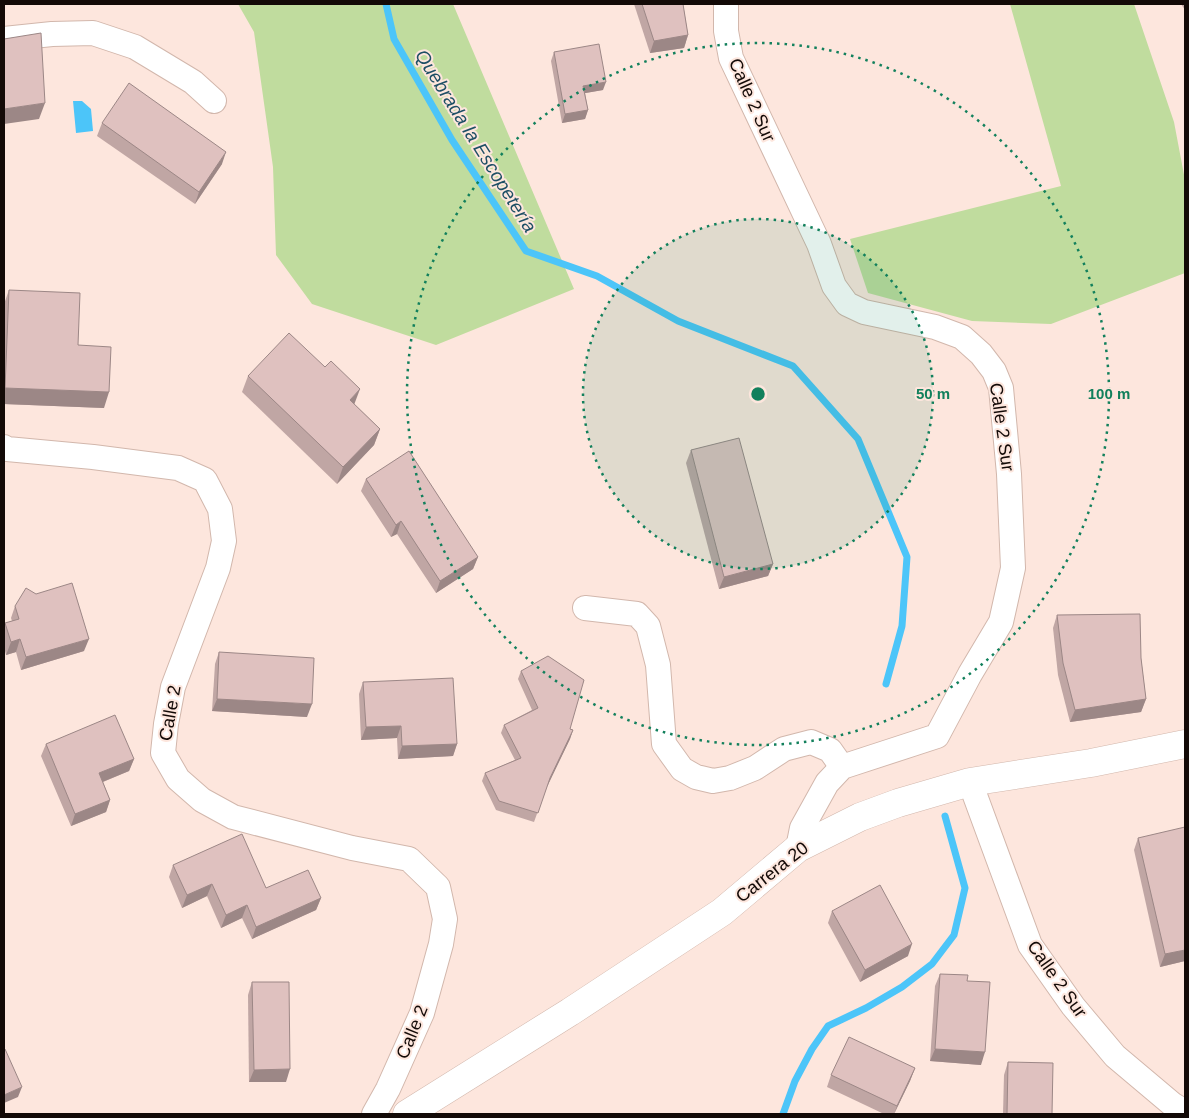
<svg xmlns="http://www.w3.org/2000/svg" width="1189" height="1118" font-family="Helvetica,sans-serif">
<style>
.green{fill:#c0dc9e}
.water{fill:#4cc5f9}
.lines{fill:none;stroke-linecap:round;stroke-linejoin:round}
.stream{stroke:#4cc5f9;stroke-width:7}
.minor-casing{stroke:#d2b7ac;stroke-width:26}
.tertiary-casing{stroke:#d2b7ac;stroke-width:29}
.minor{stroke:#fff;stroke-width:24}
.tertiary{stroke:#fff;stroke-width:28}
.wall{fill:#c0a6a4}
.shaded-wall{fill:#9c8786}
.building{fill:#dfc1bf;stroke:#9c8786}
.ring{fill:none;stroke:#12805c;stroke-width:2.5;stroke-dasharray:2.5 5}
.labels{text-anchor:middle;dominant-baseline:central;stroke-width:4;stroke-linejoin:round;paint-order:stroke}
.street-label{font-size:18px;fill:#130a07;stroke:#fde6dd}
.water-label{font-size:19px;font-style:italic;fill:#1e4f65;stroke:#fde6dd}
.centre{fill:#12805c;stroke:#fde6dd;stroke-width:2.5}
.ring-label{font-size:15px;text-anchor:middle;font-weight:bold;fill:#12805c;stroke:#fde6dd;stroke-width:4;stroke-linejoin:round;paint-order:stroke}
</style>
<rect width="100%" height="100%" fill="#fde6dd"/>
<g class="green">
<polygon points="238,4 453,4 574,289 436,345 312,304 276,255 273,167 254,32"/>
<polygon points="1010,4 1134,4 1174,122 1185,180 1185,273 1051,324 972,321 868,293 850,239 1061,186"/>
</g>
<polygon class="water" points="73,101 82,101 91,109 93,131 76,133"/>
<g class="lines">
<g class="stream">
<polyline points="386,4 394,39 452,140 526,251 597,276 678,321 793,366 858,439 907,557 902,626 886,684"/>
<polyline points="783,1114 795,1081 812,1049 828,1026 866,1008 902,987 932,964 954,935 965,888 945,816"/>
</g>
<g class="minor-casing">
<g id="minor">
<polyline points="726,4 726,31 731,58 819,244 834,286 847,304 864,312 935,327 962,337 981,354 994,371 1001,388 1009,474 1013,568 1001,622 970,674 937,736 842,767 827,783 802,828 798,848"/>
<polyline points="4,39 52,34 93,33 135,47 193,82 214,101"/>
<polyline points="4,447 7,449 93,457 178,468 205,480 220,509 224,541 218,568 173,687 166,724 163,753 178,779 202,800 233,817 352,848 409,859 438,887 445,919 441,944 422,1013 388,1089 374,1114"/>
<polyline points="585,608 637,614 648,626 658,665 664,744 682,769 696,777 713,781 730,778 755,768 784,749 811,742 830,750 842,767"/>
<polyline points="970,782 1030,945 1073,1006 1115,1056 1172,1104 1185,1112"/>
</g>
</g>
<g class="tertiary-casing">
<polyline id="tertiary" points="407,1114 570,1012 722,912 798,848 860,817 898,803 970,782 1091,763 1185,744"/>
</g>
<use href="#minor" class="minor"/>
<use href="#tertiary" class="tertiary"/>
</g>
<g class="wall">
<polygon points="634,4 683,4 688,35 684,48 650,53"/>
<polygon points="1181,4 1185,4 1185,10"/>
<polygon points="554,52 603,90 585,93 588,110 585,119 562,123 551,61"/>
<polygon points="102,123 222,164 195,204 97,136"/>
<polygon points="9,290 78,345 104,408 4,404 4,304"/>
<polygon points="248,376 354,404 380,429 374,445 337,484 242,392"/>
<polygon points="691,450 773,564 768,576 719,589 686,463"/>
<polygon points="366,479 478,557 473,569 436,593 397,534 391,537 361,491"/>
<polygon points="15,606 84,651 21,670 16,652 6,655 4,647 4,626 5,623 12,621 11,618"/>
<polygon points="1057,615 1141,658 1146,699 1141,712 1070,722 1058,675 1053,628"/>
<polygon points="219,652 307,717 212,711 215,664"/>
<polygon points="521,671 570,729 573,730 570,739 547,786 534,822 496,810 482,781 485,773 515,760 501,733 504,725 532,710 518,679"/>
<polygon points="363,682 457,744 453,756 398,759 397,738 361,740 359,694"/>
<polygon points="46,744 134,759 129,771 103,782 110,800 106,812 71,826 41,756"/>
<polygon points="1138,838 1185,961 1160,967 1134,850"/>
<polygon points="173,865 266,888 321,898 316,910 252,939 242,918 221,928 207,896 182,908 169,877"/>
<polygon points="832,911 908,956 860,982 828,923"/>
<polygon points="940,974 967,981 981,1065 930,1061 935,986"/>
<polygon points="252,982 286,1082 249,1082 248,995"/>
<polygon points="1008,1062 1052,1114 1003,1114 1004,1075"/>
<polygon points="915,1068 910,1081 894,1114 884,1114 827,1087 831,1075"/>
</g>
<g class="shaded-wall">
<polygon points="688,35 684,48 650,53 654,41"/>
<polygon points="606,82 603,90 580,94 583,86"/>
<polygon points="45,103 39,119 4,124 4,109"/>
<polygon points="588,110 585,119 562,123 565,114"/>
<polygon points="226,152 222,164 195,204 199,192"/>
<polygon points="5,388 109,392 104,408 4,404 4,392"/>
<polygon points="360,389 354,405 350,400"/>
<polygon points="380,429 374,445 337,484 343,467"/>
<polygon points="401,521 397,534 391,537 396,525"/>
<polygon points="478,557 473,569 436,593 440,581"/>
<polygon points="773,564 768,576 719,589 724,577"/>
<polygon points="20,639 16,652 6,655 11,642"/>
<polygon points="89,639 84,651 21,670 26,657"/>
<polygon points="217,699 312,704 307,717 212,711"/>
<polygon points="1146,699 1141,712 1070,722 1075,710"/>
<polygon points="401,726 397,738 361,740 366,727"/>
<polygon points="573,730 570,739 547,787 550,778"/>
<polygon points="457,744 453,756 398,759 402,746"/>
<polygon points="134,759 129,771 95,785 99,773"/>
<polygon points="110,800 106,812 71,826 75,814"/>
<polygon points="212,884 207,896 182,908 187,895"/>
<polygon points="321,898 316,910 252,939 256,927"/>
<polygon points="247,905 242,918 221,928 226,915"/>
<polygon points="912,944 908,956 860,982 865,970"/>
<polygon points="1185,950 1185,961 1160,967 1165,954"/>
<polygon points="935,1049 985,1052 981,1065 930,1061"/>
<polygon points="915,1068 910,1081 894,1114 897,1106"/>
<polygon points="290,1069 286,1082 249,1082 254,1070"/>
<polygon points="22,1087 18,1097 4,1103 4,1095"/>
</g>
<g class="building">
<polygon points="642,4 683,4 688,35 654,41"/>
<polygon points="41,33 45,103 4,109 4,39"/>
<polygon points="599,44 606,82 583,86 588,110 565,114 554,52"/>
<polygon points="129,83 226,152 199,192 102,123"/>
<polygon points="9,290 80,293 78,345 111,347 109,392 5,388"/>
<polygon points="289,333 325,367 331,361 360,389 350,400 380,429 343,467 248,376"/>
<polygon points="739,438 773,564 724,577 691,450"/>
<polygon points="409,451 478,557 440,581 401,521 396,525 366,479"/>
<polygon points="72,583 89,639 26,657 20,639 11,642 5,623 19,619 15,606 26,588 36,594"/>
<polygon points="1140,614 1141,658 1146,699 1075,710 1063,663 1057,615"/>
<polygon points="219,652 314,658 312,704 217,699"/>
<polygon points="548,656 584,680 570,729 573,730 550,778 538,813 499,801 485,773 521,758 504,725 538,708 521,671"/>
<polygon points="453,678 457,744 402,746 401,726 366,727 363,682"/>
<polygon points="115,715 134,759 99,773 110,800 75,814 46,744"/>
<polygon points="1185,827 1185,950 1165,954 1138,838"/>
<polygon points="242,834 266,888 308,870 321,898 256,927 247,905 226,915 212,884 187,895 173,865"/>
<polygon points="880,885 912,944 865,970 832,911"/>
<polygon points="940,974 968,975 967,981 990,982 985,1052 935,1049"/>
<polygon points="252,982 289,982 290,1069 254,1070"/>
<polygon points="849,1037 915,1068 897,1106 831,1075"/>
<polygon points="4,1049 5,1049 22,1087 4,1095"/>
<polygon points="1008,1062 1053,1063 1052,1114 1007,1114"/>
</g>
<circle cx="758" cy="394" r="175" fill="#12805c" fill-opacity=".12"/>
<g class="ring">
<circle cx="758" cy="394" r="175"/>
<circle cx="758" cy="394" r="351"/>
</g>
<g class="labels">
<g class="street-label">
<text transform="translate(752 100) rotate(66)">Calle 2 Sur</text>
<text transform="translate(1002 427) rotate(82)">Calle 2 Sur</text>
<text transform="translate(170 713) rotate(-80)">Calle 2</text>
<text transform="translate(772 872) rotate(-38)">Carrera 20</text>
<text transform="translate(1057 979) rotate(55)">Calle 2 Sur</text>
<text transform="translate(412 1032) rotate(-68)">Calle 2</text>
</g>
<g class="water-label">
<text transform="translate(476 141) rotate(58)">Quebrada la Escopetería</text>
</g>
</g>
<circle cx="758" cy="394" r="8" class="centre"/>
<g class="ring-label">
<text x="933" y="399">50 m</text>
<text x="1109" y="399">100 m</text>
</g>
<rect width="1189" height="1118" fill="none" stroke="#130a07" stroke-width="10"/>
</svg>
